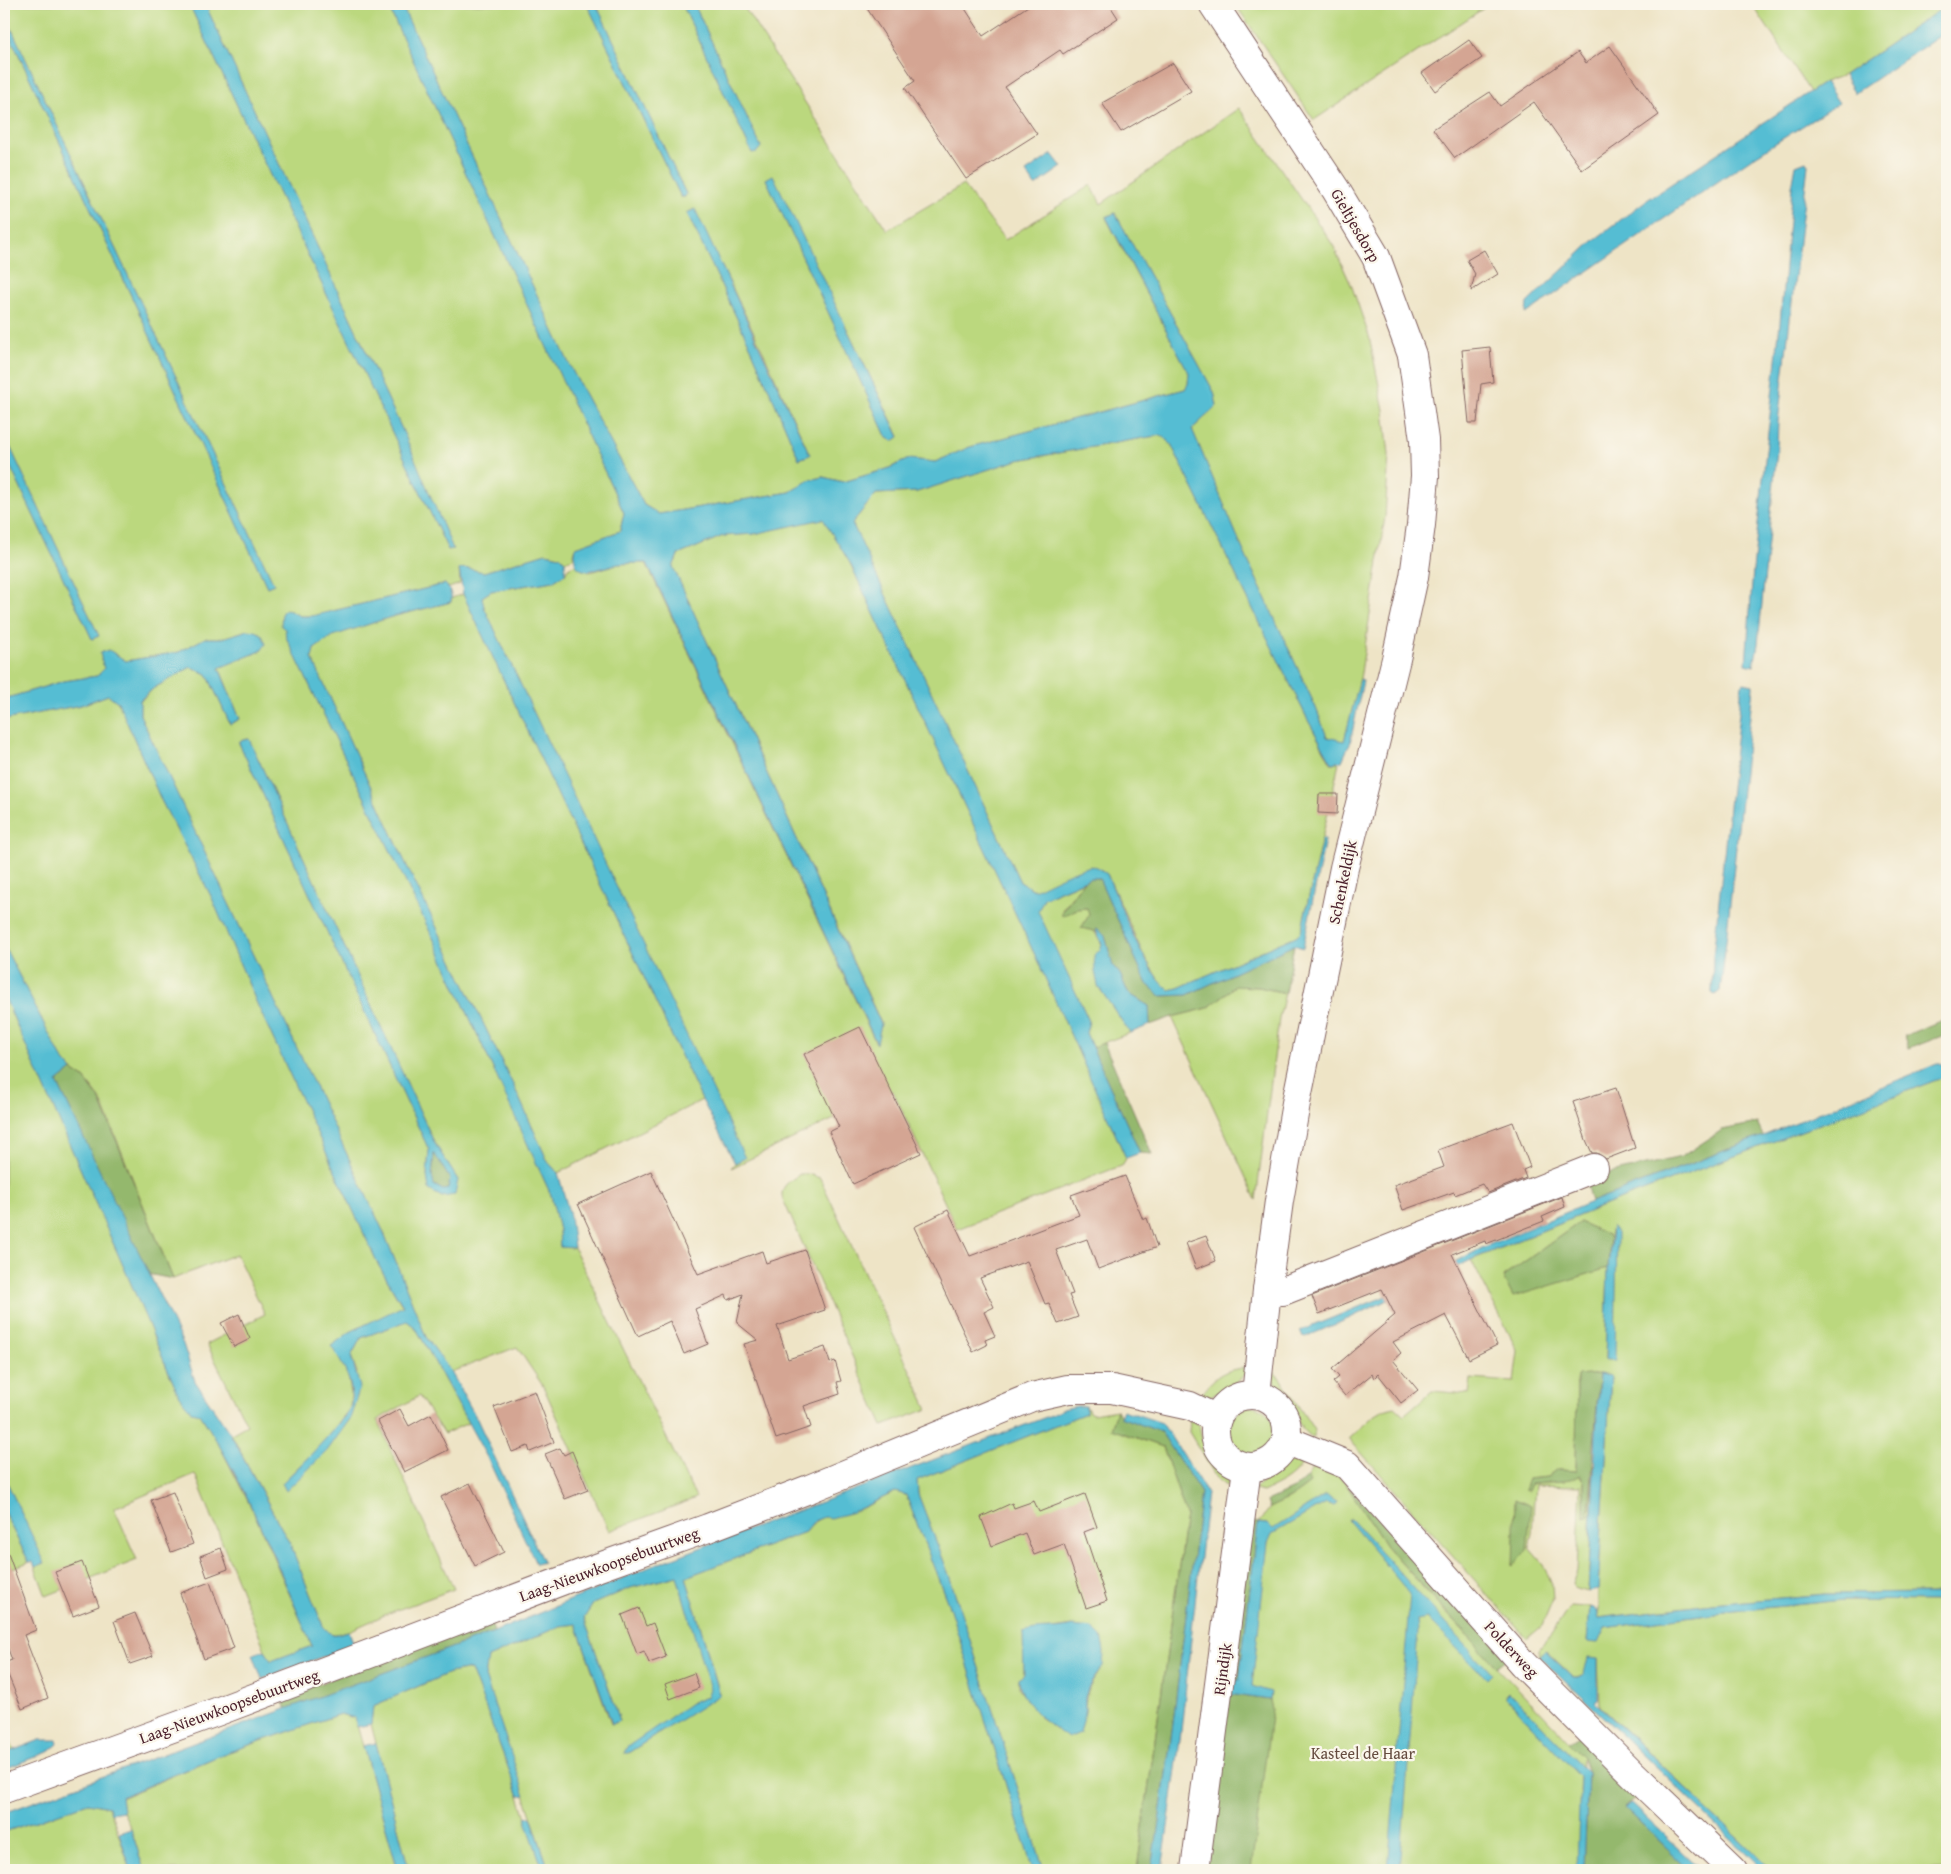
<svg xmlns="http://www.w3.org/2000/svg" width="1951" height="1874" font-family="'Gentium Book Plus',serif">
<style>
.green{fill:#bbd87e;stroke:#827c54;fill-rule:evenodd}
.forest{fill:#94b86d;stroke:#6f6c4c}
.water{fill:#55bdd3;stroke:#506e7f;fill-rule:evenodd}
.building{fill:#d4a593}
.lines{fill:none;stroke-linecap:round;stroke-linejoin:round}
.minor-casing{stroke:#836461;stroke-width:30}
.minor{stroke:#fff;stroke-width:28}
.labels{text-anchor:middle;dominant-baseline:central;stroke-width:4.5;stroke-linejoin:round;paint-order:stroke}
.street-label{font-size:16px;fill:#4a1f2b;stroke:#fbf7ec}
.park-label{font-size:16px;fill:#664d40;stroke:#fbf7ec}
</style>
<rect width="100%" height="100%" fill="#fbf7ec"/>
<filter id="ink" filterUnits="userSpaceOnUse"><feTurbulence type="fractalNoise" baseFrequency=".02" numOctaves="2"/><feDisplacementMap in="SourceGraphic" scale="10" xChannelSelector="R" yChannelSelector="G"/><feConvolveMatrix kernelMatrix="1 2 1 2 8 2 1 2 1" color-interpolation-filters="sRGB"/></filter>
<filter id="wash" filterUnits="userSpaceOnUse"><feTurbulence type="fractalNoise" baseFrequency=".0096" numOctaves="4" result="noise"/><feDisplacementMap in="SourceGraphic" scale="20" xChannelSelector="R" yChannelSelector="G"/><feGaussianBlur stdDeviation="1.12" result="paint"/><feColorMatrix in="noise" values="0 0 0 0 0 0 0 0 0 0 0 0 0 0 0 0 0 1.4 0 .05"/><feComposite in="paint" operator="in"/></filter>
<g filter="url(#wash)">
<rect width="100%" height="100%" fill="#eee4c6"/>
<g class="green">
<path d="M4,4h185l259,546 4,-2 -46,-110 -201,-434h182l237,509 -4,18 -44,16 -3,11 -8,3 -5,-5 -14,-3 -62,19c-9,-1 -16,-5 -25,-3l1,15 -11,4 -4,-4 -133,32h-12l-14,-7v28l148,303 117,255 8,35 1,17 14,1 122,250 -87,33 -66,-145 -26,-39 -66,25 -25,-35 -42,-104 -244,-518v-14l14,-13 37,-21 16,7 23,50 10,-5 -21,-52 42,-16 -13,-21 -26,8h-17l-26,14 -53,9 -22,8 -7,7 -33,5 -60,18v-246l88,186 7,-3 -95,-202v-411l263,564 7,-3 -270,-571zM249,739l185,403 24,38 -16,17 -15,-21 2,-26 -190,-407 4,-3z"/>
<path d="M401,4h186l94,193h4l1,-3 -90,-190h86l70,149 9,-6 -67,-143h48l145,226 76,-45 42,55 86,-55 10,19 138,-96 94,137 19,42 17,49 15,74 5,45 -4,62 -25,162 -16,63 -17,-5 -11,-29 -73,-158 -51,-121 25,-23 -3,-14 -99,-179 -9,5 83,155 -1,12 -3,4 -215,58 -35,15 -26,-3 -22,10 -44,13 -20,-5 -14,3 -19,12 -131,22 -15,-9 -71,-133zM773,176l126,260 -6,5 -6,-3 -121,-259zM694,209l67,138 49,108 -11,4 -47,-109 -65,-137z"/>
<polygon points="1235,4 1490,4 1314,120"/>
<polygon points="1752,4 1947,4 1947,5 1844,75 1825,82 1810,92"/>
<polygon points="1161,435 1171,444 1309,722 1331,763 1339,763 1301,932 1296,936 1178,988 1169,990 1161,984 1144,956 1107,874 1090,866 1034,891 1020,882 852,523 876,494 917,492 1018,460"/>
<polygon points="823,518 850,563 1034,953 1126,1158 1123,1165 957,1229 893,1091 731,1168 735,1163 744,1158 484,607 482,597 491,591 554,581 565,574 568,568 576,564 581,569 590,572 618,564 646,563 876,1043 881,1023 673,567 678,555 723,536 754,534"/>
<polygon points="463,594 702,1100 558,1173 548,1162 516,1091 405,862 312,658 314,649 332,636 391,617 451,602 452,598"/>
<polygon points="108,695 118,702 162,802 212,898 258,1006 379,1266 403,1307 350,1332 341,1361 348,1376 351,1394 350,1408 320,1446 282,1483 350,1419 357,1372 351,1356 361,1338 407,1321 416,1328 468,1423 444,1434 419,1396 377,1420 454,1589 389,1613 349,1631 332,1635 323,1626 290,1544 231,1434 247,1425 207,1344 265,1314 236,1254 173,1279 100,1098 84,1078 72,1070 61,1057 4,946 4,720 81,705"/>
<polygon points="1084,881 1062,910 1063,915 1077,909 1088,908 1094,931 1102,944 1098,986 1130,1033 1092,1047 1086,1033 1089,1021 1037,911 1044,898"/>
<polygon points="1235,986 1259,987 1285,993 1279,1019 1256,1200 1172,1017 1208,1008"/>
<polygon points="4,996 129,1279 179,1396 200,1414 217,1441 255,1515 312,1646 271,1661 265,1650 195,1474 114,1508 137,1560 46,1596 35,1567 44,1563 4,1476"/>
<path d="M1947,1076v517l-121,1 -114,10 -114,14v-28l13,-214 -12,-2 -22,3 -1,94 -19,-1 -9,7 -20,2 3,5c14,-4 38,0 48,-8l5,6v34h5l5,-52 -6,128 -11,-3 -5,-5 5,-13 4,-85 -46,-1 -3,48 -3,15 14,16 9,21 1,15 -11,26 -15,13 -178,-200c14,-12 26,-29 46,-32l9,8 28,-24 37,3 2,-15 43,3 4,-31 -47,-91 134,-55zM1580,1222l30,14 2,-9 2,132h-9l3,-91 -95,28 -10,-19z"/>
<path d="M800,1174h8l12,4 108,231 -45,17 -101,-229c-1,-12 8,-16 18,-23z"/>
<path d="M1244,1368l4,3c-13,14 -27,23 -46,27l-2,-3c14,-17 21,-25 44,-27z"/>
<path d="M1272,1371l8,7 34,52v8c-19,-12 -14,-21 -25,-35 -7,-11 -14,-18 -20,-30z"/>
<circle cx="1250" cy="1430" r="24"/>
<path d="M1086,1406l4,7 3,1 24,-4 -6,19 52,18 23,68 -49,355h-93l-95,-295 -31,-81 -1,-14 169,-67zM1072,1626l26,48c-10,13 -13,22 -13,38l-42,8 -24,-32v-9l5,-5v-41z"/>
<polygon points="1190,1420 1199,1425 1204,1448 1221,1468 1229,1483 1226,1486 1218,1480 1189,1432"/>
<path d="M1299,1461l3,3c-9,14 -24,21 -39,28l-8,-2c11,-14 26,-28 44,-29z"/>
<path d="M1314,1464l21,6 11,14 40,62 52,58 145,153 -1,10 -73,-75 -4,5 75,79 -1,17 84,77h-431l37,-345 -1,-1 -10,-1 13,-16 1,-7 5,4 13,-6 19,-15 -2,-6zM1325,1495l9,11 -8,-3 -35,15z"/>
<path d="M895,1492l11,3 44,114 83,261h-484l-64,-193 3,-19 72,-32 16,-2 35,100 9,-3 -36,-103 9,-14 37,-16 47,-12 34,113 -4,8 -16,6 -63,50 92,-59 -34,-117 119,-45c19,-24 26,-12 50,-21 13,-5 27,-13 40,-19z"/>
<polygon points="4,1512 29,1562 4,1571"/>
<path d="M1843,1600l104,1v269h-175l-172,-164 -2,-48c-7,8 -14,20 -25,19l-27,-26 -6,6 -1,-8 13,-15 18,-28 20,1 -3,35 17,-14 111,-15z"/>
<polygon points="471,1669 519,1796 543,1870 409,1870 371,1724 373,1706 449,1673"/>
<polygon points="340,1714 355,1718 398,1870 144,1870 131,1829 123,1811 121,1798 223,1754"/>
<polygon points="4,1727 14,1750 4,1754"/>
<polygon points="88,1803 109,1807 131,1870 4,1870 4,1832"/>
</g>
<g class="forest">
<polygon points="1090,878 1099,878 1147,984 1161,996 1187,995 1294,945 1285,993 1259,987 1235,986 1208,1008 1172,1017 1150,1025 1149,1006 1128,993 1120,974 1113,966 1105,936 1096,928 1097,933 1094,931 1081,928 1089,915 1087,908 1077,909 1062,916 1062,911 1084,881"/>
<polygon points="1947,1018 1947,1034 1908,1049 1904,1036"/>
<polygon points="1104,1043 1152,1154 1140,1153 1092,1047"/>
<polygon points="72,1070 84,1078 99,1098 173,1279 148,1274 57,1082"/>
<polygon points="1757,1123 1763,1136 1591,1202 1585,1179 1681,1157 1722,1130"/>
<polygon points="434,1152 450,1179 448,1189 443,1190 434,1185 432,1176"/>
<polygon points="1580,1222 1610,1236 1608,1268 1513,1297 1503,1277"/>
<path d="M1599,1374l-10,142 -5,1v-35l-4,-6c-11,8 -35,4 -49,8l-3,7 -4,-1 4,-11 20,-2 9,-7 19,1 1,-95z"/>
<polygon points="1117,1410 1121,1417 1161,1432 1201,1493 1171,1739 1152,1870 1137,1870 1186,1515 1163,1447 1111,1429"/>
<polygon points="1307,1477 1310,1483 1290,1498 1269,1508 1267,1501 1295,1488"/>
<polygon points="1346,1484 1509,1657 1497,1667 1386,1546"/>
<polygon points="1515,1499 1531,1506 1527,1550 1513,1566"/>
<polygon points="1248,1520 1258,1523 1239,1680 1230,1679"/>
<polygon points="489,1616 494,1632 287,1709 281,1699"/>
<polygon points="1228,1694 1270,1700 1272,1709 1251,1870 1205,1870"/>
<polygon points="1582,1733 1644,1792 1625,1808 1690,1870 1584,1870 1588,1773 1583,1757 1568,1742"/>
</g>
<g class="water">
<polygon points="189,4 205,4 406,438 453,549 448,550"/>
<path d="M387,4h14l172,368 71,133 15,9 131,-22 19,-12 14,-3 20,5 44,-13 22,-10 26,3 35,-15 215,-58 3,-5 1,-11 -83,-156 9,-4 99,179 3,14 -25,23 51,121 73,158 11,29 17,4 16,-62 3,2 -13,62 -8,18 -10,2 -23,-41 -138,-278 -10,-9 -143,25 -101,32 -41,2 -24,29 168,359 14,8c12,-5 53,-28 63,-23 3,1 7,5 10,7 13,30 38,98 62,116l9,-2 118,-52 5,-4 21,-93 3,1 -22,108 -9,-3 -107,50 -26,1 -14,-12 -48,-106h-9l-46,20 -6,13 51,110 -3,12 6,14 48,106 -14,5 -92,-205 -184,-390 -27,-44 -69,15 -31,2 -45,19 -5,12 208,457 -4,20 -230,-481c-9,0 -19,0 -28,1 -19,3 -51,20 -43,-17l44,-16 4,-18z"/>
<polygon points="587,4 596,4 686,194 685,197 681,197"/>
<polygon points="682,4 694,4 761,147 757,152 752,153"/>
<polygon points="1947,5 1947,31 1855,93 1844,75"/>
<polygon points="4,13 274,584 267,587 4,23"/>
<polygon points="1825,82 1839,103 1755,156 1526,314 1527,303 1593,241 1644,202"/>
<polygon points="1052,154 1062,167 1035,186 1026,172"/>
<polygon points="1806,161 1808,165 1778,422 1777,450 1758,644 1754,666 1746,664 1753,570 1780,323 1792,187 1796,165"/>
<polygon points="773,175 899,437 893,441 887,438 766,179"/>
<polygon points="695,209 810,455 799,459 752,350 687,213"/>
<polygon points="4,434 99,636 92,639 4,453"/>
<path d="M546,553l14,3 5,5v13l-11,7 -63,10 -9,6 2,10 261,551 -10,5 -33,-63 -239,-506 -4,-25c9,-2 16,2 25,3z"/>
<path d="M445,584c5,5 7,11 6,18l-60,15 -58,19 -19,13 -2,9 93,204 111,229 32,71 10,11 12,43 4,32 -14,-1 -1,-17 -8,-35 -117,-255 -148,-303 -1,-8 -4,-3 1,-14 4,-3 14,7h12z"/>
<path d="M248,630c12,1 14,3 18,14l-5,7 -42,17 21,51 -10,5 -23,-50 -16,-7 -37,21 -14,12v15l244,518 42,104 25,35 26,47 66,143 -7,2 -47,-103 -73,-133 -9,-7 -46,17 -10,18 9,31 -10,32 -23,32 -41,40 -4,-8c20,-19 39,-38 56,-59 4,-5 10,-11 12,-16 7,-21 -8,-45 -19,-62l19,-14 53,-26 -24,-40 -121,-260 -46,-108 -50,-96 -44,-100 -10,-7 -27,10 -77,15v-21l60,-18 33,-5 7,-7 -4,-16 9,-3 17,11 53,-9 26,-14h18z"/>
<polygon points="1744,683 1753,685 1753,688 1723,969 1720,991 1715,995 1712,993 1713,957 1742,685"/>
<path d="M249,739l185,403 24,38 -3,15 -13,2 -13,-7 -2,-14 2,-26 -190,-407 4,-3zM434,1153l16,26 -2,10 -5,1 -9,-5 -2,-9z"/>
<polygon points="1096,927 1105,936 1113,966 1120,974 1128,993 1149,1006 1150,1025 1130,1033 1098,986 1095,971 1094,955 1100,950 1102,944 1097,933"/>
<path d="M4,946l57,111 11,13 -15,12 126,262 12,37 36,54 59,109 33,82 9,9 17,-4 5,14 -92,34 -9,-25 12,-4 6,11 41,-15c-34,-79 -65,-160 -112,-232l-8,-2 -13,-16 -50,-117 -125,-283z"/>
<polygon points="1937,1064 1947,1064 1947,1076 1605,1205 1473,1259 1348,1319 1303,1338 1300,1331 1406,1288 1484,1247 1591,1202 1763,1136"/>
<polygon points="1612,1227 1617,1233 1615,1360 1605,1360 1608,1268"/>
<polygon points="1599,1374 1611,1376 1598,1590 1588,1592"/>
<polygon points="1077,1406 1086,1406 1086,1413 917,1480 918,1494 949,1575 1044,1870 1033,1870 950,1609 906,1495 895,1492 853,1512 831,1518 824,1517 814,1521 805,1532 686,1577 720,1695 628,1753 624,1753 627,1747 691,1703 707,1697 710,1689 677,1576 630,1588 593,1604 584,1618 620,1721 612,1724 576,1624 560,1626 488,1658 485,1677 525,1795 519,1796 471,1669 449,1673 373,1706 371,1724 357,1727 355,1718 340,1714 223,1754 121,1797 123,1811 111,1813 109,1807 88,1803 4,1832 4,1813 494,1632 652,1566 1049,1416 1063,1409"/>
<polygon points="1123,1410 1162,1423 1207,1493 1180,1740 1162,1870 1152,1870 1171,1739 1201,1493 1161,1432 1120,1417"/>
<polygon points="4,1476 45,1563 35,1567 33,1562 29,1562 4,1512"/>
<polygon points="1325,1495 1337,1502 1334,1506 1326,1503 1272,1534 1268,1543 1252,1686 1271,1692 1270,1700 1228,1694 1230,1679 1239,1680 1258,1523 1268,1524 1273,1529"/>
<polygon points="1351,1519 1492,1674 1487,1679 1427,1618 1417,1620 1418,1632 1400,1870 1388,1870 1410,1594 1348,1520"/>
<polygon points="1947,1593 1947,1601 1843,1600 1715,1613 1605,1628 1598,1643 1587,1642 1590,1607 1597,1610 1599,1618 1712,1604 1826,1594"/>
<path d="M1072,1626l20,2 9,9 3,14 -1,15 -14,20 -4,11v15l-5,21 -12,5c-18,-13 -48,-33 -49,-59l5,-5 -1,-41c16,-6 33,-2 49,-7z"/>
<polygon points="1545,1651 1573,1677 1578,1677 1584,1674 1588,1657 1598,1658 1598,1700 1595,1702 1772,1870 1764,1870 1540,1657"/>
<polygon points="1509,1692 1588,1773 1584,1870 1577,1870 1580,1777 1505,1697"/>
<polygon points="40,1740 57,1740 58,1744 48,1752 4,1769 4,1754"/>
<polygon points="376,1743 409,1870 398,1870 363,1746"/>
<polygon points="1632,1804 1702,1870 1690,1870 1625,1808"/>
<polygon points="531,1817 549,1870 543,1870 525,1818"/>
<polygon points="131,1829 144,1870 131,1870 119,1833"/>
</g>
<g id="blocks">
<g class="building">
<polygon points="864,4 962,4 983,36 1031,4 1109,4 1118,18 1063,54 1060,50 1005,87 1037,134 966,179 905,88 915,81"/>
<polygon points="1469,40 1482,58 1435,91 1422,73"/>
<polygon points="1610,46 1659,115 1582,170 1534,102 1455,158 1433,129 1490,92 1500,106 1578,52 1586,63"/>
<polygon points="1173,63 1191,91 1121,132 1102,103"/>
<polygon points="1484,250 1498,274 1471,291 1475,274 1467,260"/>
<polygon points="1490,347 1493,382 1481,384 1477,423 1469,423 1462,350"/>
<polygon points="1319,794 1338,794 1337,814 1318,813"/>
<polygon points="860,1027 921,1153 853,1184 829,1132 839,1127 804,1054"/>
<polygon points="1616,1088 1635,1148 1606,1159 1597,1153 1592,1153 1586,1140 1573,1102"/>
<polygon points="1513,1122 1530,1167 1523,1170 1526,1178 1488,1193 1482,1184 1455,1195 1454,1192 1403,1210 1394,1185 1444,1167 1438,1150"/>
<polygon points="651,1171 698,1274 762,1251 766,1263 805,1250 825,1310 777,1326 788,1359 825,1347 830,1363 835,1361 841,1381 837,1382 840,1394 804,1406 811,1427 776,1439 744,1344 758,1340 737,1323 743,1294 728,1300 726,1295 695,1309 708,1344 684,1354 670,1321 638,1336 578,1204"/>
<polygon points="1125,1176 1143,1220 1147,1218 1157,1247 1098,1269 1087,1239 1056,1250 1073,1294 1069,1295 1078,1317 1058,1324 1049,1303 1045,1304 1027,1261 980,1278 994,1307 984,1312 995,1336 985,1340 987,1345 973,1352 914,1227 948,1210 970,1256 1079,1215 1071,1195"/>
<polygon points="1562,1197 1565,1207 1542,1217 1544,1221 1486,1244 1485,1241 1452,1254 1497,1345 1469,1359 1446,1315 1393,1342 1401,1353 1393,1360 1418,1390 1401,1403 1378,1374 1374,1378 1372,1374 1345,1396 1333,1382 1339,1377 1332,1369 1395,1315 1382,1289 1319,1314 1312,1296"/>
<polygon points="1206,1236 1216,1261 1196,1269 1186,1243"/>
<polygon points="239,1314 250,1339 234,1347 221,1323"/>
<polygon points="535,1391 554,1442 530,1452 528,1446 512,1452 494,1407"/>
<polygon points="400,1409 409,1426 431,1414 448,1450 404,1472 378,1421"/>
<polygon points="560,1448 564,1455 572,1451 588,1490 565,1499 545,1454"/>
<polygon points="470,1483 504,1552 475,1566 441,1497"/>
<polygon points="173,1492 193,1544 171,1552 151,1500"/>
<polygon points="1085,1494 1097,1527 1084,1532 1107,1601 1086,1608 1064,1544 1034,1555 1025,1533 992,1546 981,1517 1012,1503 1014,1508 1034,1501 1039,1512"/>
<polygon points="4,1548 6,1548 36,1630 24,1635 48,1698 22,1709 4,1665 4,1663 12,1660 4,1638"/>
<polygon points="221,1548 228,1569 207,1577 200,1556"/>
<polygon points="82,1562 99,1606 73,1616 55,1572"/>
<polygon points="210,1582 234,1648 204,1659 180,1593"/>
<polygon points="639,1608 646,1626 653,1623 666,1657 649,1663 644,1651 637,1654 622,1615"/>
<polygon points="135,1613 153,1656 130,1664 114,1621"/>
<polygon points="694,1673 699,1688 670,1699 665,1684"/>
</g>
</g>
</g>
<g filter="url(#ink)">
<use href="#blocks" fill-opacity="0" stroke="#836461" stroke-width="1"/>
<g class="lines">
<g class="minor-casing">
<g id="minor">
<polyline points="1213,4 1336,190 1376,257 1412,355 1424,440 1425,476 1421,525 1414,577 1396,659 1344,868 1296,1103 1279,1201 1267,1290 1256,1395"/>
<polyline points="1267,1290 1283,1291 1594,1168"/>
<circle cx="1251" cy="1431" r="36"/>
<polyline points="1286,1440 1347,1465 1523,1664 1632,1773 1733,1870"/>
<polyline points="4,1789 219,1711 588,1571 708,1528 809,1489 1032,1397 1068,1389 1112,1389 1190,1406 1217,1419"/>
<polyline points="1195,1870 1247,1468"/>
</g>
</g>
<use href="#minor" class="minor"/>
</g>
</g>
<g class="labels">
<g class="street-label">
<text transform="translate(1356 225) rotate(60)">Gieltjesdorp</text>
<text transform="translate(1342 882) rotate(-78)">Schenkeldijk</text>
<text transform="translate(609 1564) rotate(-20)">Laag-Nieuwkoopsebuurtweg</text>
<text transform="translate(1512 1649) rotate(47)">Polderweg</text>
<text transform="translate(1222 1669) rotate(-82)">Rijndijk</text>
<text transform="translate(229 1706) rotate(-20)">Laag-Nieuwkoopsebuurtweg</text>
</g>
<g class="park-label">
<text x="1363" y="1753">Kasteel de Haar</text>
</g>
</g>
<rect width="1951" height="1874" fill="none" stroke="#fbf7ec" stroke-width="20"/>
</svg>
